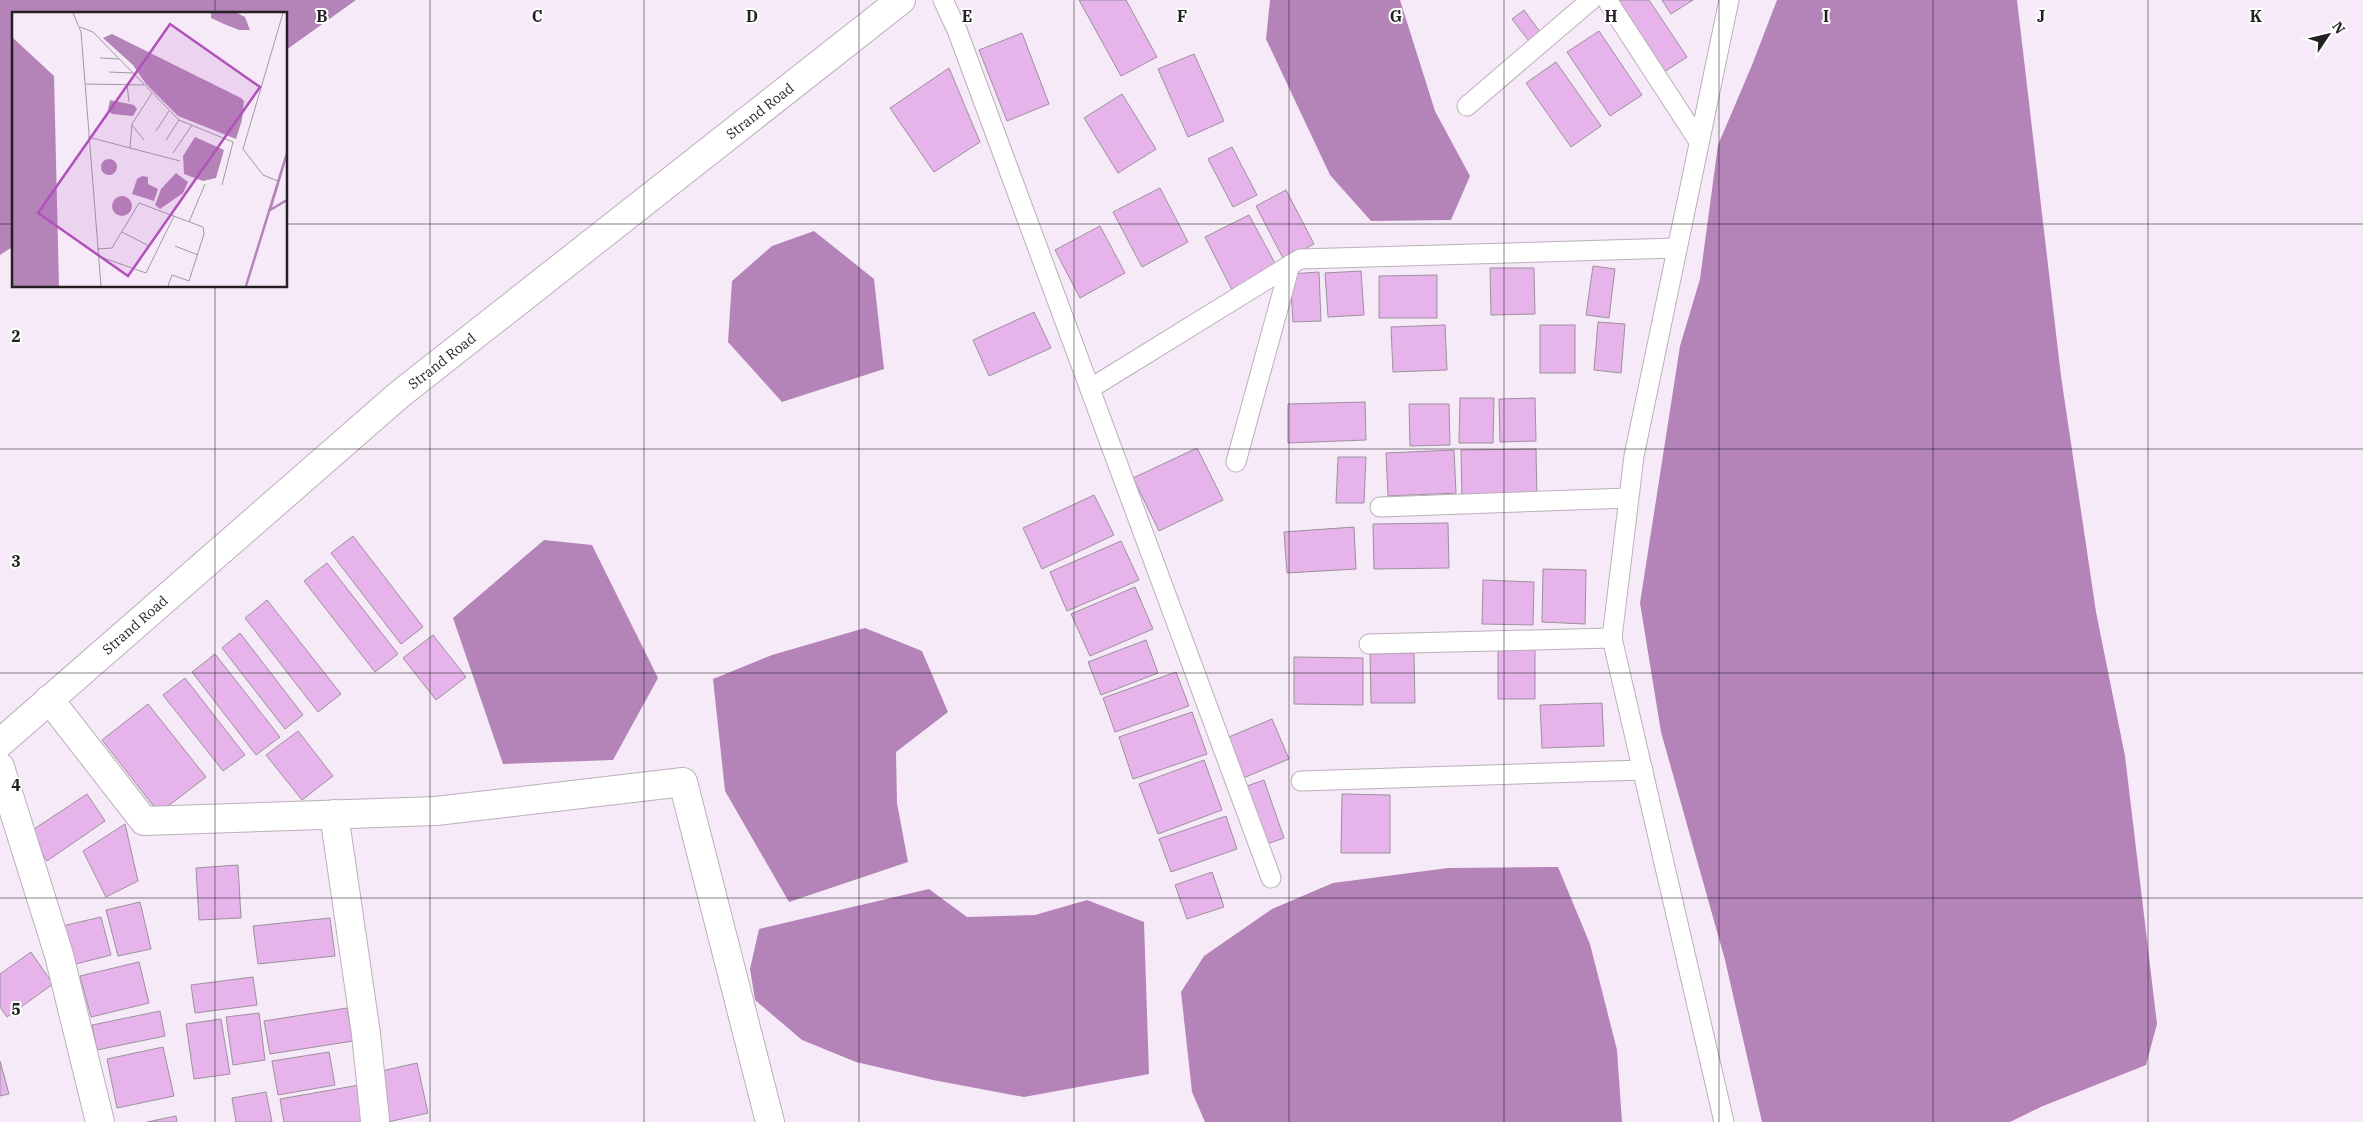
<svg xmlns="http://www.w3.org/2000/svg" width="2363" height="1122" font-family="'IBM Plex Serif',serif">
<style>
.water{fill:#b484b9}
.building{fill:#e6b3eb;stroke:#9d919d}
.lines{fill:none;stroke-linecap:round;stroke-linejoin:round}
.service-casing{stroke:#bbafbb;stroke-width:21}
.minor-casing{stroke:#bbafbb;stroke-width:30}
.tertiary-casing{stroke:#bbafbb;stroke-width:30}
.service{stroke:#fff;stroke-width:19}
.minor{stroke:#fff;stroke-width:28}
.tertiary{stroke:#fff;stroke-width:28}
.grid{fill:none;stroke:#231f23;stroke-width:1;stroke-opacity:0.55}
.labels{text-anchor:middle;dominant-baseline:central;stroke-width:4;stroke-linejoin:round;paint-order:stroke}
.street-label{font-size:14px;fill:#231f23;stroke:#fff}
.inset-river{fill:none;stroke:#b484b9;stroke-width:2.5}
.inset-road{fill:none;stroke:#a299a3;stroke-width:1}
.view{fill:#b152bb;fill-opacity:0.15;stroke:#b152bb;stroke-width:2.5}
.inset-edge{fill:none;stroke:#231f23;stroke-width:2.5}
.grid-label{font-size:16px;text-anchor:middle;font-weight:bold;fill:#231f23;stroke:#fff;stroke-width:4;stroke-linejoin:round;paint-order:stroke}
</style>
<rect width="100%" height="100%" fill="#f7eaf8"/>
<g class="water">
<polygon points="0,0 356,0 286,50 286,14 14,14 14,246 0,255"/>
<polygon points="1270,0 1400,0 1435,111 1470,176 1451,220 1371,221 1330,175 1266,39"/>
<polygon points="1777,0 2017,0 2061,376 2096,612 2125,756 2157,1024 2146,1065 2043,1106 2010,1122 1762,1122 1725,960 1661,732 1640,603 1680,346 1700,279 1718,145 1752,65"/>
<polygon points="814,231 874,279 884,369 782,402 728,342 732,281 772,246"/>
<polygon points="544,540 592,545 658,678 613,760 503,764 453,618"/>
<polygon points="865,628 922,651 948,712 896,752 897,803 908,862 789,902 725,791 713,679 772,655"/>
<polygon points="1558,867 1590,944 1617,1050 1622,1122 1205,1122 1192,1092 1181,992 1204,956 1272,909 1333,883 1448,868"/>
<polygon points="929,889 967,917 1035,915 1087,900 1144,922 1149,1074 1024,1097 933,1080 856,1062 802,1040 755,1000 750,969 759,929"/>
</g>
<g class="building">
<polygon points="1079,0 1126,0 1157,57 1121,76"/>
<polygon points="1612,0 1649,0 1687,57 1661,74"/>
<polygon points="1662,0 1693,0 1671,14"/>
<polygon points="1524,10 1543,36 1532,45 1512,19"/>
<polygon points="1599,31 1642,95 1610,116 1567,52"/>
<polygon points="1022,33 1049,104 1007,121 979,50"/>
<polygon points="1194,54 1224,121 1188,137 1158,69"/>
<polygon points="1556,62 1601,126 1571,147 1526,83"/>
<polygon points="949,68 980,142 934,172 890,108"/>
<polygon points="1122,94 1156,149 1118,173 1084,118"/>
<polygon points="1232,147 1257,195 1233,207 1208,159"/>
<polygon points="1160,188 1188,242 1142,267 1113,212"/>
<polygon points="1286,190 1314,244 1284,260 1256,206"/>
<polygon points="1249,215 1277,267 1232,290 1205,237"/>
<polygon points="1100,226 1125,273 1080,298 1055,250"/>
<polygon points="1593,266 1615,269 1609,318 1586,315"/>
<polygon points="1490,268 1534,268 1535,314 1491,315"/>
<polygon points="1361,271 1364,315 1328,317 1325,273"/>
<polygon points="1319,272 1321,321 1293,322 1290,274"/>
<polygon points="1437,275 1437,318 1379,318 1379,276"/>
<polygon points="1034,312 1051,348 989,376 973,340"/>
<polygon points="1598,322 1625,324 1621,373 1594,370"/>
<polygon points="1445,325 1447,370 1393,372 1391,327"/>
<rect x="1540" y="325" width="35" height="48"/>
<polygon points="1460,398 1494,398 1493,443 1459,443"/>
<polygon points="1535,398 1536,441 1500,442 1499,399"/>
<polygon points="1365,402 1366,440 1288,443 1288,404"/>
<polygon points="1409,404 1449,404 1450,445 1410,446"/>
<polygon points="1197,448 1223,500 1159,531 1133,478"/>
<polygon points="1536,449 1537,500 1462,500 1461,450"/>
<polygon points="1454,450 1456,493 1388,496 1386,453"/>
<polygon points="1338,457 1366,457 1364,503 1336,503"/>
<polygon points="1094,495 1114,535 1042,569 1023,528"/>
<polygon points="1448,523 1449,568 1374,569 1373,524"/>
<polygon points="1354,527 1356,569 1287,573 1284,532"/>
<polygon points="353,536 423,627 401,644 331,553"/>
<polygon points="1121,541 1139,580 1067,611 1050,572"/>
<polygon points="327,563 398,654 375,672 304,581"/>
<polygon points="1543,569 1586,570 1585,624 1542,622"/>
<polygon points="1483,580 1534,582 1533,625 1482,624"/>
<polygon points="1135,587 1153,629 1090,656 1071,614"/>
<polygon points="267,600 341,694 318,712 245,618"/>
<polygon points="240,633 303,715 285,729 222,648"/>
<polygon points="433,635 466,677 436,700 403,658"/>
<polygon points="1146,640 1158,673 1101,695 1088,662"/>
<polygon points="1535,649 1535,699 1498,699 1498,650"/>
<polygon points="1414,653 1415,703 1371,703 1370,654"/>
<polygon points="215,654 280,737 256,755 192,672"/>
<polygon points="1294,657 1363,658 1363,705 1294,704"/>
<polygon points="1176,672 1189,706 1115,732 1103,698"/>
<polygon points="185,678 245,755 223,771 163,695"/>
<polygon points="1602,703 1604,746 1542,748 1540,705"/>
<polygon points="148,704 206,777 159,813 102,740"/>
<polygon points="1192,712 1207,754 1133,779 1119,737"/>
<polygon points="1272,719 1289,759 1241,779 1224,739"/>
<polygon points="298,731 333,776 302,800 266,755"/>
<polygon points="1204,760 1222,810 1158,834 1139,784"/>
<polygon points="1264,780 1284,838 1264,845 1244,787"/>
<polygon points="87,794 105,821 47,861 28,833"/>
<polygon points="1342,794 1390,795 1390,853 1341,853"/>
<polygon points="1226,816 1237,849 1171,872 1159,839"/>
<polygon points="125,824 138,881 106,897 83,851"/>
<polygon points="238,865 241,918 199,920 196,868"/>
<polygon points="1212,872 1224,907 1187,919 1175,885"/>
<polygon points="140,902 151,949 118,956 106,910"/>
<polygon points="101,917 111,955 68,966 58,927"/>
<polygon points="330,918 335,956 258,964 253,926"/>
<polygon points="31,952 53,984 7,1017 0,1007 0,974"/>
<polygon points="139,962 149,1003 91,1017 80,976"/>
<polygon points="253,977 257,1005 195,1013 191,985"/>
<polygon points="347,1008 353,1041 270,1054 264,1021"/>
<polygon points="160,1011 165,1036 97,1050 92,1025"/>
<polygon points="259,1013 265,1060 233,1065 226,1017"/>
<polygon points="221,1019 230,1074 194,1079 186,1024"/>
<polygon points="163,1047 174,1096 117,1108 107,1059"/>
<polygon points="329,1052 335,1085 278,1095 272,1061"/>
<polygon points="0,1061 9,1094 0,1096"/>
<polygon points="417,1063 428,1113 388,1122 377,1072"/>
<polygon points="359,1085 366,1122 284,1122 280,1099"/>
<polygon points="266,1092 272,1122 236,1122 232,1098"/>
<polygon points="176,1116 177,1122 147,1122"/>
</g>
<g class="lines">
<g class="service-casing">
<g id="service">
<polyline points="943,0 957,30 1271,878"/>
<polyline points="1607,0 1698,140"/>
<polyline points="1467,106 1591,0"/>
<polyline points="1091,388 1300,259 1676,248"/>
<polyline points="1236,462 1290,265"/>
<polyline points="1380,507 1628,498"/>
<polyline points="1369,644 1612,638"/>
<polyline points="1301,781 1643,770"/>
<polyline points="1724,1122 1612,638 1634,456 1729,0"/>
</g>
</g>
<g class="minor-casing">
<g id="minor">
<polyline points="49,699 144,821 436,811 683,782 770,1122"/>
<polyline points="0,767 59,955 100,1122"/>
<polyline points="334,814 366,1034 375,1120"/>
</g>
</g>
<g class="tertiary-casing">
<polyline id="tertiary" points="0,743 400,394 901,0"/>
</g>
<use href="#service" class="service"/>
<use href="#minor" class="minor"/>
<use href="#tertiary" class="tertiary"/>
</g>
<path class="grid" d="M215,0v14M430,0v1122M644,0v1122M859,0v1122M1074,0v1122M1289,0v1122M1504,0v1122M1719,0v1122M1933,0v1122M2148,0v1122M0,224h14M286,224h2077M215,286v836M0,449h2363M0,673h2363M0,898h2363"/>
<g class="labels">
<g class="street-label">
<text transform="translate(760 111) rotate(-38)">Strand Road</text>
<text transform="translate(442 361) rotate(-38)">Strand Road</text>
<text transform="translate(135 625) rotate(-41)">Strand Road</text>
</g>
</g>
<g transform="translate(12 12)">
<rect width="275" height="275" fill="#f7eaf8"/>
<path d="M199,1h26l8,4 5,13h-11l-15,-6 -13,-6zM100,22l129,64 3,3 -2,19 -6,19 -58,-23 -32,-32 -13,-19 -30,-27zM0,25l42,39 5,210h-47zM98,88l24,5 3,4 -4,7 -21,-2 -4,-4zM183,125l29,13 -8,28 -13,3 -19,-7 -1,-18zM89 155a8 8 0 1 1 16 0a8 8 0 1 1-16 0ZM164,161l12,9 -5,11 -23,16 -5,-4 6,-16zM130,164l6,1v7l10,5 -4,12 -22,-7 5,-15zM100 194a10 10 0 1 1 20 0a10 10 0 1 1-20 0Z" fill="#b484b9"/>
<path class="inset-river" d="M275,141l-17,57 17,-10M234,274l41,-133"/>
<path class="inset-road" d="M61,1l8,19 20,254M68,15l13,5 86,88 54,22 -11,43M88,46l19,1M97,60l24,1M74,72l58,1M115,73l2,17M120,113l12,15M144,119l13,-20M76,125l92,24M154,128l13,-20M118,136l2,-24 20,-31M161,141l19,-28M266,169l-15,-6 -20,-26 40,-136M177,210l16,-38M110,220l27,14M163,234l23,9M85,237l15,-1 27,-45 64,24 1,7 -15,47 -17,-6 -4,11M86,244l48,17 28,-57"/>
<path class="view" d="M158,12l90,63 -132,189 -90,-63z"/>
<rect width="275" height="275" class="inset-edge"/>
</g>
<g class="grid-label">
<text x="322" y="22">B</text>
<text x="537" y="22">C</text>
<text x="752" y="22">D</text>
<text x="967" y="22">E</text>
<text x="1182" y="22">F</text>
<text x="1396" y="22">G</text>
<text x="1611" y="22">H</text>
<text x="1826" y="22">I</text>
<text x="2041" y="22">J</text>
<text x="2256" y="22">K</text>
<text x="16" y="342">2</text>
<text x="16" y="567">3</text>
<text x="16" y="791">4</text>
<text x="16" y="1015">5</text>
</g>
<g transform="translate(2328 35) rotate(55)" stroke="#ffffff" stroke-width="4" paint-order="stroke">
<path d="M0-4L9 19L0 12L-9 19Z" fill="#231f23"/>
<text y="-8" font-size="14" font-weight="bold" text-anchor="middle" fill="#231f23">N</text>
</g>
</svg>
